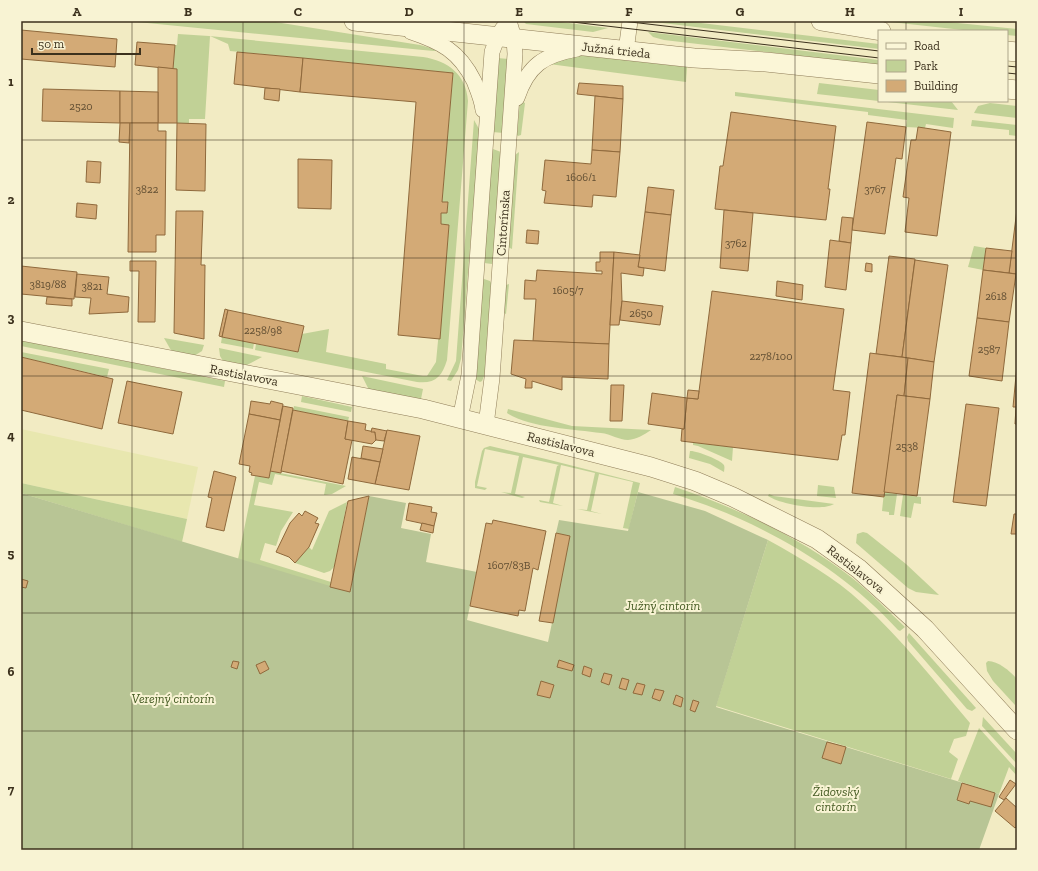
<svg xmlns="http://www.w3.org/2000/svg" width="1038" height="871" font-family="'Zilla Slab',serif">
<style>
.farmland{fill:#e8e7af}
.green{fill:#c1d196}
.cemetery{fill:#b8c595}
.building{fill:#d3aa76;stroke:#8f693c}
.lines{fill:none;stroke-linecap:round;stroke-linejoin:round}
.minor-casing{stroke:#8e7c58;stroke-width:16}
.tertiary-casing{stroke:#8e7c58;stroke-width:20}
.minor{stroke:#fbf6d7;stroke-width:15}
.tertiary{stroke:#fbf6d7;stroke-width:19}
.tram{stroke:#3c311d;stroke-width:1}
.grid{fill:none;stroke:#3c311d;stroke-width:1;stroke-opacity:0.55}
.labels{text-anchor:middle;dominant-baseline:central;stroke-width:4;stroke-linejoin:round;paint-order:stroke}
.number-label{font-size:11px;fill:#624f33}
.street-label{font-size:13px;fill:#3c311d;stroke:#f8f3d3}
.park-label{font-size:13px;font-style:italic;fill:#445a22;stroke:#f8f3d3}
.neatline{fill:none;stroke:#3c311d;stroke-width:1.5}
.grid-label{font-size:13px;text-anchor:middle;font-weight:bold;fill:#3c311d}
</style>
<rect width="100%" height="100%" fill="#f2ebc3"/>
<polygon class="farmland" points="21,429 198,467 187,519 21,483"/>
<g class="green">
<polygon points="127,21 269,21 420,45 438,50 434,51 423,50"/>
<polygon points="523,21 553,21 608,28 593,32 526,24"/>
<polygon points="646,21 684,21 879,44 879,49"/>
<polygon points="881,21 938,21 1017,29 1017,36 1007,35 1007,31 972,31"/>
<polygon points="648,32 879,60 879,65 664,40 653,37"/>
<path d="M178,34l31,2 214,21c25,4 43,17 45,44l-21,259c-5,17 -12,24 -30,22l-162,-32 1,-6 42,8 4,-18 27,-5 -3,23 60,12v5l37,7h4l9,-14 13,-136 -8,-2v-11h6l1,-10 -6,-1 11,-129 -223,-22 -2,-7 -18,-8 -5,83h-16v5l-12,-1v-53l-4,-1 2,-24h2z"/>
<polygon points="573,56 588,56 687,67 686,82 549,64 553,61"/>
<polygon points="497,58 509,59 504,133 492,132"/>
<polygon points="819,83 879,90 879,101 951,101 958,110 817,94"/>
<polygon points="735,92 954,118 953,128 926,124 925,128 906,127 907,120 868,115 868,112 735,96"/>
<polygon points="520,101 525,103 521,135 518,136 517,135"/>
<polygon points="990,103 1017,106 1017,118 974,113 978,106"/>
<polygon points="474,120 479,129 479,137 461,359 458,370 451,381 447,380 456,361"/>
<polygon points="972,120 1017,125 1017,136 1009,135 1009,130 971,126"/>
<polygon points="493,149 501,152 493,261 492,264 484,263 491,152"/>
<polygon points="519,152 512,249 508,247 515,155"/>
<polygon points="974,246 986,248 983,270 968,267"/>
<polygon points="484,279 490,281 491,283 485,374 482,381 480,382 475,379 481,281"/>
<polygon points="509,284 506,314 504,313 506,285"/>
<polygon points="222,337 254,343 253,349 221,343"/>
<polygon points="164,338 204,345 202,351 194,356 172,352"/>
<polygon points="21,340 225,381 224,387 21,346"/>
<polygon points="219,348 262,357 247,365 223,361 220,356"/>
<polygon points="21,352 109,369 107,377 21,357"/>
<polygon points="362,376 423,389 421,399 411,399 369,390"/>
<polygon points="302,396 352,407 351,412 301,402"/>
<polygon points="294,406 349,417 348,421 293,410"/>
<path d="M508,409l64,17 79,4c-7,5 -14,9 -23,10 -9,0 -17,-6 -27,-7 -26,-4 -71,-5 -94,-20z"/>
<polygon points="693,442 733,447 732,461 698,446 693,445"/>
<polygon points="490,446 546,459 640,483 629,529 623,528 633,482 599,474 591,511 602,514 577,509 587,510 595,473 561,465 553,503 563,506 540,502 539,500 549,502 557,466 559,465 523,457 515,494 525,497 522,498 501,492 511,493 519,456 485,449 477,486 487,488 485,490 475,488 475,482 482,451 484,448"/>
<path d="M690,451c5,-1 31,9 34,14 1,3 0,5 0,7l-14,-8 -21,-6z"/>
<polygon points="270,471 346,486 332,494 324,495 326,484 275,474 272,485 259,482 254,505 293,512 281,531 276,546 265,543 260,560 331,582 330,587 238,559 255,476 269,478"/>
<polygon points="21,483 187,519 182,542 21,493"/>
<polygon points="818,485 834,487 836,498 817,496"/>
<path d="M675,487c62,21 124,50 176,90 19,15 36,33 54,50l-5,4 -2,-1c-58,-64 -142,-111 -225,-136z"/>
<polygon points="884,492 897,494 894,515 889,515 889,512 882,511"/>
<path d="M769,494l5,2 60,8c-13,8 -54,0 -66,-8z"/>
<polygon points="903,495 921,497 921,504 914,503 911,518 900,516"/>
<polygon points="347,502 335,566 330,571 324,573 295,563 309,547 312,550 329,511"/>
<polygon points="863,532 867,533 906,564 939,595 916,592 908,588 856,543 857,534"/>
<path d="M768,540c34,19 66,37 94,63 40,36 73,79 108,120l-4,13 -12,3 -5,13 9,7 -7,20 -235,-73z"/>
<polygon points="909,633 976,708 972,711 967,709 908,641 907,637"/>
<path d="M988,661c10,0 22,10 28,17l-1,27 -22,-24 -6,-10 -1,-8z"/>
<polygon points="983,717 1017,754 1017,764 982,726"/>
<polygon points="979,728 1017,770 1017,776 1009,767 999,794 958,781"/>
</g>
<polygon class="cemetery" points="638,492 705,511 768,540 716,707 999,794 979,850 21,850 21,493 350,592 369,496 406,503 401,528 431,534 426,562 477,572 467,620 548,642 570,536 556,533 559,520 628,531"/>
<g class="building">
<polygon points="21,30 117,39 115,67 21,59"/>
<polygon points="137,42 175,45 173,69 135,65"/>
<polygon points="237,52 303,58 300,92 234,84"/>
<polygon points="303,58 453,73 442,202 448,202 447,213 441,213 441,224 449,225 440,339 398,335 416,102 300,92"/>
<polygon points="158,67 177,69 177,123 158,123"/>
<polygon points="579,83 623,86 623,99 577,94"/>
<polygon points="265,88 280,89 279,101 264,99"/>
<polygon points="43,89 120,91 120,123 42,121"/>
<polygon points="120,91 158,92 158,123 120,123"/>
<polygon points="595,96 623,99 620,152 592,150"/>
<polygon points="731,112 836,126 828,189 830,189 826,220 715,209 720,166 723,166"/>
<polygon points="867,122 906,127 902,159 896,158 885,234 852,230"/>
<polygon points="120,123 130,123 129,143 119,142"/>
<polygon points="130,123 158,123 158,131 166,131 165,235 156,235 156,252 128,252"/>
<polygon points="177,123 206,124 205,191 176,190"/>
<polygon points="918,127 951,132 937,236 905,232 909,198 903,197 911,140 916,140"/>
<polygon points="592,150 620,152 616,197 593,195 592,207 544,203 546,191 542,190 545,160 591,164"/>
<polygon points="298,159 332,160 331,209 298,208"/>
<polygon points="87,161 101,162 100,183 86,182"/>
<polygon points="648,187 674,190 671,215 645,212"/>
<polygon points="77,203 97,205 96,219 76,217"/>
<polygon points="1017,209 1017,274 1009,273"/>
<polygon points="724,210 753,213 748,271 720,268"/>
<polygon points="176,211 203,211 201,265 205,265 204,339 174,333"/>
<polygon points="645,212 671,215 665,271 638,267"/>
<polygon points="842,217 853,218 851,243 839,241"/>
<polygon points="527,230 539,231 538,244 526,243"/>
<polygon points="830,240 851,243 846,290 825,287"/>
<polygon points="986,248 1012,251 1009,273 983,270"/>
<polygon points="600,252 614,252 609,344 533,341 536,299 524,299 525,280 536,281 537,270 602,274 602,271 596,271 596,262 600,262"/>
<polygon points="614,252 640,255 638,267 644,268 643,276 621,273 622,301 619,325 610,325"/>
<polygon points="889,256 915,259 902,357 876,354"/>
<polygon points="915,260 948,265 934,362 902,357"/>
<polygon points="130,261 156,261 155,322 138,322 139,271 130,271"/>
<polygon points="866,263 872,264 872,272 865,271"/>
<polygon points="21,266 77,272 74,299 21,294"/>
<polygon points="983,270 1016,274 1009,322 977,318"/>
<polygon points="77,274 109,277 107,294 129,297 128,312 89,314 91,298 75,297"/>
<polygon points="777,281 803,285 802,300 776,296"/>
<polygon points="712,291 844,309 833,390 850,392 845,435 842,435 838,460 681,441 682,429 684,429 687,398 698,399"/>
<polygon points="47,297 72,299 72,306 46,304"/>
<polygon points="622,301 663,306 660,325 620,320"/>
<polygon points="225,309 228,310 222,337 219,336"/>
<polygon points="228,310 304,326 298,352 222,337"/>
<polygon points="977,318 1009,322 1002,381 969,376"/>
<polygon points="514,340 609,344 608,379 562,377 562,390 532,381 532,388 525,388 526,379 511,374"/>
<polygon points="870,353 908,358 904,396 897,395 884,497 852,493"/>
<polygon points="21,357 113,379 102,429 21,410"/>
<polygon points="908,358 934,362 930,399 904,396"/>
<polygon points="1017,365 1017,424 1015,424 1016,407 1013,407"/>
<polygon points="127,381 182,392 173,434 118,423"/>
<polygon points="611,385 624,385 622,421 610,421"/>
<polygon points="688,390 699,391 698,399 687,398"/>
<polygon points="652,393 687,398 684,429 648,424"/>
<polygon points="897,395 930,399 917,496 884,492"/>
<polygon points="251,401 270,404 271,401 283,404 280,420 249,414"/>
<polygon points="966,404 999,408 986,506 953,502"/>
<polygon points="283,406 293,408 281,473 270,471"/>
<polygon points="293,410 348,421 345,439 352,440 343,484 281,471"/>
<polygon points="249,414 280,420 269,478 251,475 252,473 249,472 250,466 239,464"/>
<polygon points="348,421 366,424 365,430 375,432 376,440 372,444 345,439"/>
<polygon points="372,428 387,431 384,441 376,440 375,432 371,432"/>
<polygon points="387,430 420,436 409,490 375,484"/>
<polygon points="363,446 383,449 380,462 361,458"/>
<polygon points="352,457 380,462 375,484 348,479"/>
<polygon points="214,471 236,477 224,531 206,527 212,498 208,497"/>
<polygon points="369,496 350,592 330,587 348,501"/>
<polygon points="409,503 432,507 431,512 437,513 434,526 406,520"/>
<polygon points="305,511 318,518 315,523 319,524 309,547 295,563 289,557 276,552 290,523 299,513 302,516"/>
<polygon points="1014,514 1017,514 1017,534 1011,534"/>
<polygon points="493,520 546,531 538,570 533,568 525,611 519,610 518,616 470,606 486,523 492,524"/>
<polygon points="422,523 434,526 433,533 420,530"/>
<polygon points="556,533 570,536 553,623 539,621"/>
<polygon points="21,579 28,581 26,588 21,587"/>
<polygon points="559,660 574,665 572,671 557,667"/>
<polygon points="233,661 239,662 237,669 231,667"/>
<polygon points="265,661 269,669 260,674 256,665"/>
<polygon points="584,666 592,669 590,677 582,674"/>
<polygon points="604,673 612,675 609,685 601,682"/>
<polygon points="622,678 629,680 626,690 619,688"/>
<polygon points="541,681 554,685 550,698 537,695"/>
<polygon points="637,683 645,685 642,695 633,693"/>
<polygon points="655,689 664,691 660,701 652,698"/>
<polygon points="676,695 683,698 681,707 673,704"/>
<polygon points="693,700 699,702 695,712 690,710"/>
<polygon points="827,742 846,747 841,764 822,758"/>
<polygon points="1010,780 1016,784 1004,800 999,797"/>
<polygon points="962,783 995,793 991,807 970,801 969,804 957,800"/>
<polygon points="1006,798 1017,808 1017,826 1015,828 995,811"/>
</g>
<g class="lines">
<g class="minor-casing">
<g id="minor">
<path d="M411,32c30,10 48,19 63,49 4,10 8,19 9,29"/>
<polyline points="626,51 630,21"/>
<path d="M517,98c11,-33 27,-43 60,-49"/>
<polyline points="460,419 469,375 492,52 498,36 503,28"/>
<polyline points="486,425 492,378 515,54 514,38 509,21"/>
</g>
</g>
<g class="tertiary-casing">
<g id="tertiary">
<polyline points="354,21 694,58 766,62 879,74"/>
<polyline points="821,21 881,31"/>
<polyline points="1007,51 1017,52"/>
<polyline points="1007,89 1017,90"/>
<polyline points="21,331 423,409 651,467 695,481 733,497 817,539 859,569 925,629 1017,730"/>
</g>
</g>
<use href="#minor" class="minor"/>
<use href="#tertiary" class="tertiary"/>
<g class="tram">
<polyline points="564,21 879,58"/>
<polyline points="622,21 879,51"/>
<polyline points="1007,66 1017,67"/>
<polyline points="1007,73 1017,74"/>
</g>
</g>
<path class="grid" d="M132,21v829M243,21v829M353,21v829M464,21v829M574,21v829M685,21v829M795,21v829M906,21v10M906,101v749M21,140h996M21,258h996M21,376h996M21,495h996M21,613h996M21,731h996"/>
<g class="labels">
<g class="number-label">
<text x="81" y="106">2520</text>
<text x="581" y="177">1606/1</text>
<text x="147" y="189">3822</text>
<text x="875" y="189">3767</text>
<text x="736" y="243">3762</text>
<text x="48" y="284">3819/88</text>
<text x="92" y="286">3821</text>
<text x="568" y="290">1605/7</text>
<text x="996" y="296">2618</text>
<text x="641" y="313">2650</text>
<text x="263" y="330">2258/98</text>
<text x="989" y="349">2587</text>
<text x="771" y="356">2278/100</text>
<text x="907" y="446">2538</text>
<text x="509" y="565">1607/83B</text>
</g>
<g class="street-label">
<text transform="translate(616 50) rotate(6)">Južná trieda</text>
<text transform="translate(503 223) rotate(-86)">Cintorínska</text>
<text transform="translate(244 375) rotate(11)">Rastislavova</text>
<text transform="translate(561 444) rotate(14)">Rastislavova</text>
<text transform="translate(856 569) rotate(38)">Rastislavova</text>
</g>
<g class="park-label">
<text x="663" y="605">Južný cintorín</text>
<text x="173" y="698">Verejný cintorín</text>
<text x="836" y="791">Židovský<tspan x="836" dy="15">cintorín</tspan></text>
</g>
</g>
<rect width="1038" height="871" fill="none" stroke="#f8f3d3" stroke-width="44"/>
<rect x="878" y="30" width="130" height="72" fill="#f8f3d3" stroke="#ada58a"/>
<rect x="886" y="43" width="20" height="6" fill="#fbf6d7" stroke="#ada58a"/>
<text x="914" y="50" font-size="12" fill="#3c311d">Road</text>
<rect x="886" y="60" width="20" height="12" fill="#c1d196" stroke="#ada58a"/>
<text x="914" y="70" font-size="12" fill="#3c311d">Park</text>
<rect x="886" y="80" width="20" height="12" fill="#d3aa76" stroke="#ada58a"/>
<text x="914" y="90" font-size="12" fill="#3c311d">Building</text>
<path d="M32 48v6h108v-6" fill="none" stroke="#3c311d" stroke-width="2"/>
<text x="38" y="48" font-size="12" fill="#3c311d" stroke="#f8f3d3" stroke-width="3" paint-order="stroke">50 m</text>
<rect x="22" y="22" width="994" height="827" class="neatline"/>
<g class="grid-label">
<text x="77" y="16">A</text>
<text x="188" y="16">B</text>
<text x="298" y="16">C</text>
<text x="409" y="16">D</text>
<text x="519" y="16">E</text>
<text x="629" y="16">F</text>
<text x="740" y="16">G</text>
<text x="850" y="16">H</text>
<text x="961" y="16">I</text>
<text x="11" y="86">1</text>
<text x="11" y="204">2</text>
<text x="11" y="322">3</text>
<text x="11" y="440">4</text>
<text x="11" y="558">5</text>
<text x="11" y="676">6</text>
<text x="11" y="794">7</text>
</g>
</svg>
